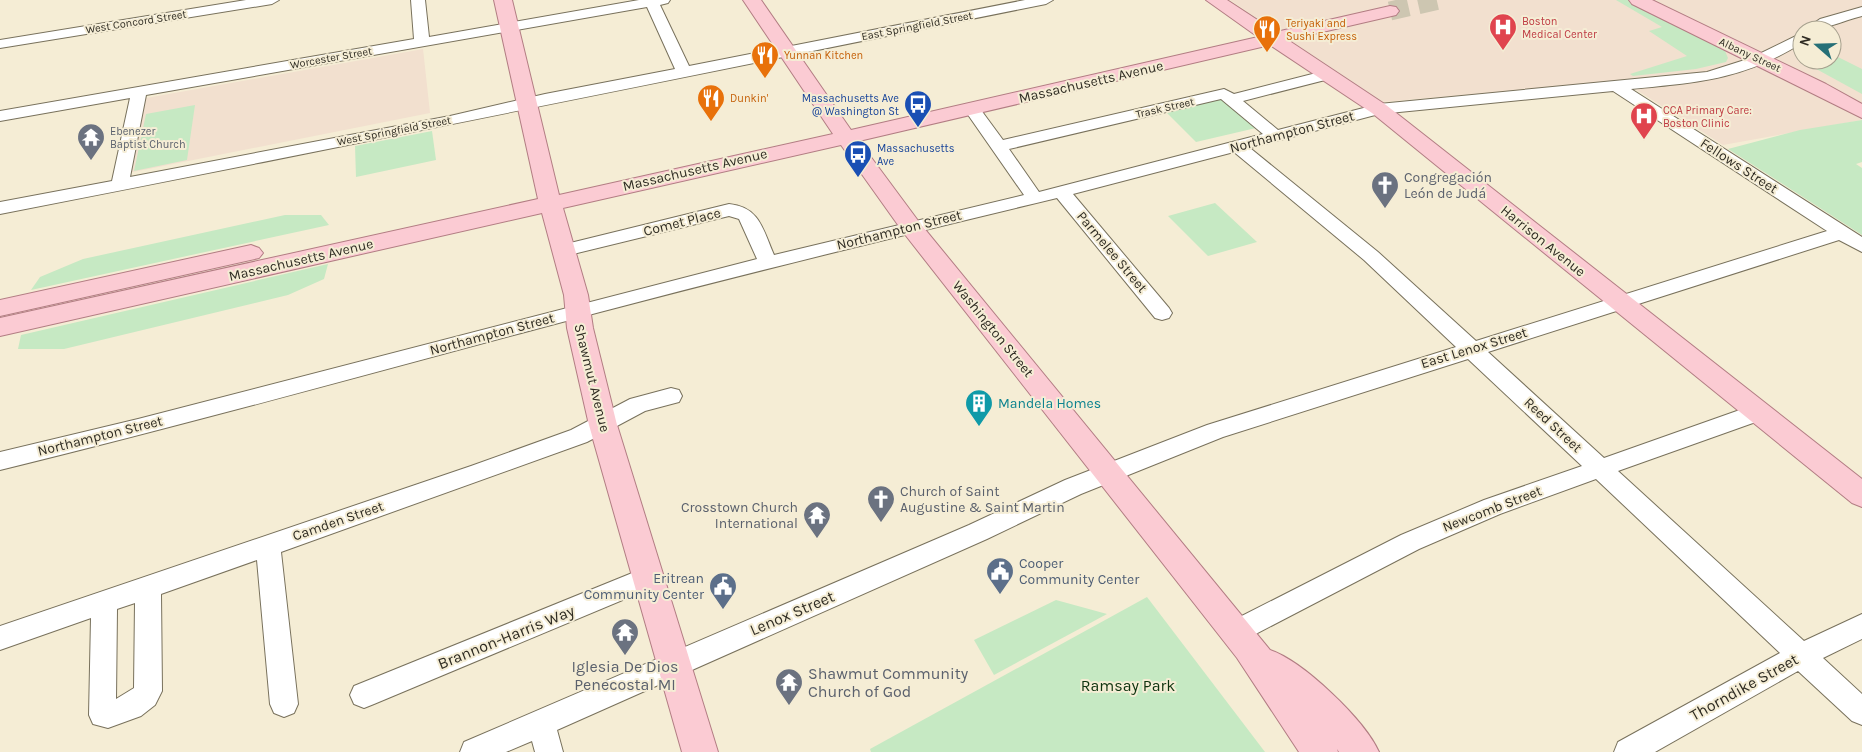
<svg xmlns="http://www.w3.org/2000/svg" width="1862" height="752" font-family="Karla,sans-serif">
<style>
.education{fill:#f2e0cf;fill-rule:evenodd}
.green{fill:#c6e9c3}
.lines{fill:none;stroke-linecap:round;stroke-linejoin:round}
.major-tunnel{stroke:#cdc6b1;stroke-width:19;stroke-dasharray:19 10;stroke-linecap:butt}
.minor-casing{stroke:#78715c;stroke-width:2}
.major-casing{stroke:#b27d83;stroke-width:2}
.minor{fill:#fff;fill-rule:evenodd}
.major{fill:#fbcbd3;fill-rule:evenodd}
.labels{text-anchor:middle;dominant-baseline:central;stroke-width:4;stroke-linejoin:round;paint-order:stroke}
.far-health-label{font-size:11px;fill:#be3a42;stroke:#f5edd5;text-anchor:start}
.far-street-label{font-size:11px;fill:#2f2c23;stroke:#f5edd5}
.far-food-label{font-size:11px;fill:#c56008;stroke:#f5edd5;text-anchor:start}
.far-transit-label{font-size:11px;fill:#164399;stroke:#f5edd5;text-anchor:end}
.far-worship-label{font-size:11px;fill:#5b616d;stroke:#f5edd5;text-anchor:start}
.street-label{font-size:14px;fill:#2f2c23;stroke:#f5edd5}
.worship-label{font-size:14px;fill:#5b616d;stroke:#f5edd5;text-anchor:start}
.culture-label{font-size:14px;fill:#0d838f;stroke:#f5edd5;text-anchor:start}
.service-label{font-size:14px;fill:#4e5e75;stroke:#f5edd5;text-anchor:start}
.near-street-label{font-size:16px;fill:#2f2c23;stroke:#f5edd5}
.near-worship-label{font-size:16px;fill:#5b616d;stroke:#f5edd5}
.near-park-label{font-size:16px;fill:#0e330f;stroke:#f5edd5}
</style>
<rect width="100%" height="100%" fill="#f5edd5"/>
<g class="education">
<path d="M1230,0h632v120l-139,25 -99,-63 -242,20zM1802,30h30v30h-30z"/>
<polygon points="423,49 430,113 128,173 146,98"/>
</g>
<g class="green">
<polygon points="1616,0 1632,0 1725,51 1728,58 1726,62 1696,69 1633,76 1630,74 1687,56 1649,31 1662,27"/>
<polygon points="1832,54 1862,69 1862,94 1798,59 1802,56 1802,60 1832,60"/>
<polygon points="1224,98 1256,128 1196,142 1166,112"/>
<polygon points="195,105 187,160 134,171 146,114"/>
<polygon points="1862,120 1862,162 1856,164 1862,168 1862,235 1728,149 1800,130"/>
<polygon points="432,131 436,160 356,177 355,146"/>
<polygon points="1215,203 1257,242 1208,256 1168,216"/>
<polygon points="285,215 321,215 329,225 31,290 40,277 83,259"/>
<polygon points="328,264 324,279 288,295 64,349 18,349 21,335"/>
<polygon points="1147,597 1265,752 871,752 870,749"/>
<polygon points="1056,600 1107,614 994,675 974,640"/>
</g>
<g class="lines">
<polyline class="major-tunnel" points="1390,11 1439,0"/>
<g class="minor-casing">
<g id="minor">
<polygon points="246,0 279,0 272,4 0,48 0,40"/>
<path d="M411,0h14l4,37 210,-37h31l-2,3 -8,2 29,61 336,-66h28l-7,4c-349,70 -697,142 -1046,210v-12l112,-21 18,-83 -130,23v-10l414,-72zM647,7l28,62 -130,25 -95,22 -320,61 16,-82z"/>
<path d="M1862,7v9c-20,5 -38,14 -58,14l16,-11z"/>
<path d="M1802,33v10c-60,37 -103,39 -171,46l231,148v15l-23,-12 -351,112 116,106 147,-52 8,-2 8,2 3,6 -3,6 -149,53 186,170 58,-27v25l-39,19 39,36v31l-10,-4 -54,-50 -143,81h-41l4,-10 162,-89 -184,-174 -96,35 -81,35 -173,90 -9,4 -9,-4 -4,-8 4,-8 173,-88 83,-35 98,-34 -114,-107 -245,78 -142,57 -94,45 -430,191 6,22h-28l-3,-11 -26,11h-46l4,-10 505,-217 96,-45 142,-55 249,-78 -92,-87 -130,-108 -161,42 96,114 3,5 -3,5 -7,2 -7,-2 -98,-120c-154,37 -305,74 -457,114 -200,53 -399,109 -600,158v-18l138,-33 619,-160 -18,-40 -10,-3 -164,40 -7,-2 -2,-4 2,-4 171,-42c31,3 34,26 45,51l250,-60 -60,-86 8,-5 6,2 25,34 221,-51 10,5 94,-24 5,2 3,3 -3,3 -90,23 35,29 101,-26 328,-32 44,-14zM1613,91l214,140 -351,110 -98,-89 -128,-104 129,-34zM1221,99l42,35 -224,58 -30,-43z"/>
<path d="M671,388l8,2 3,6 -3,6 -34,9 -58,31 -306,110 17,152 -4,9 -10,4 -10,-4 -4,-9 -13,-144 -96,34 1,97 -7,14 -14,11 -33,12 -15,-4 -4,-9 2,-97 -91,32v-24l471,-160 100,-36 59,-31zM135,603l-1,85 -18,11 1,-90z"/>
<polygon points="647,567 656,570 660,578 656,586 374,704 364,708 354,704 350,695 354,686"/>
</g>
</g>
<g class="major-casing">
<g id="major">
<path d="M494,0h18l47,195 274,-61 -90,-134h18l90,130 407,-93 -52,-37h21l49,32 114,-26 6,1 3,4 -3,4 -108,25 98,65 476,374v28l-10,-4 -480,-390 -102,-68 -411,96 60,81 351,428c33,11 95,70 109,102h-40l-2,-3 1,3h-39l-62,-94 -334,-426 -62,-87 -278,63 25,87 5,33 24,97 101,327h-36l-93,-327 -22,-97 -3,-33 -22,-82 -542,123v-18l538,-119z"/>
<polygon points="1629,0 1652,0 1826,84 1862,104 1862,118 1632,4"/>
<polygon points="251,245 259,248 263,253 259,258 0,316 0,300"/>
</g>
</g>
<use href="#minor" class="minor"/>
<use href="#major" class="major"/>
</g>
<defs>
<g id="hospital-pin" transform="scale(1.4375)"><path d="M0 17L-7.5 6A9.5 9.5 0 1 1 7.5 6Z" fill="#e0444e" stroke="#f5edd5"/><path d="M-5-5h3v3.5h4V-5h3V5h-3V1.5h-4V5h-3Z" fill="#fff"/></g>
<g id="restaurant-pin" transform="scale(1.4375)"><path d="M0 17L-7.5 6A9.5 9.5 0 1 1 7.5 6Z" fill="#e8710a" stroke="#f5edd5"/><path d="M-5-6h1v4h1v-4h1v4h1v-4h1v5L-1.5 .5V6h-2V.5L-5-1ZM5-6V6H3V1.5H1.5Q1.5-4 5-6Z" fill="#fff"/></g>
<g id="bus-pin" transform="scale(1.4375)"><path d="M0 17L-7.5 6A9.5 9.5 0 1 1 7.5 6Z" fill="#1a4fb4" stroke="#f5edd5"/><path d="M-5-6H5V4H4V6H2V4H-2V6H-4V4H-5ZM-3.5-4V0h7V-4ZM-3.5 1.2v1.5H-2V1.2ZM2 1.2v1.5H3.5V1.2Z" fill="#fff"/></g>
<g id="temple-pin" transform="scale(1.4375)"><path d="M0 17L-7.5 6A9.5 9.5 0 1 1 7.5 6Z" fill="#6b7280" stroke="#f5edd5"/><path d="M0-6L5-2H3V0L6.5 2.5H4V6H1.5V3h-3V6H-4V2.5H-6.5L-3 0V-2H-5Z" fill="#fff"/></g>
<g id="church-pin" transform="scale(1.4375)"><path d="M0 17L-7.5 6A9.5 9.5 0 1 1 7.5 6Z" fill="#6b7280" stroke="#f5edd5"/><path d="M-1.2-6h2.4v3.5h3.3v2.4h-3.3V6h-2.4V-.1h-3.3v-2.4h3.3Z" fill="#fff"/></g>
<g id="building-pin" transform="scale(1.4375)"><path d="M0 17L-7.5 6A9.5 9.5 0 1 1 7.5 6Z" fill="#0f9aa8" stroke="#f5edd5"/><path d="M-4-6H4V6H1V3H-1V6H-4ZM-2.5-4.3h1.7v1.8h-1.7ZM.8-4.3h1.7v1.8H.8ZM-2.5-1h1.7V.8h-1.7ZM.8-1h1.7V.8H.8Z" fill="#fff"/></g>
<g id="civic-pin" transform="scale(1.4375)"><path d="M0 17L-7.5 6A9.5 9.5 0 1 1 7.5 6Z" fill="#5c6f8a" stroke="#f5edd5"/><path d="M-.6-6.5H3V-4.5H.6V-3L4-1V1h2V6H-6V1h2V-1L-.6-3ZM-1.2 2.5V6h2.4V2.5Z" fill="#fff"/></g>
</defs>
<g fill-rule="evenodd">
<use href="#hospital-pin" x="1503" y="27"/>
<use href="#restaurant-pin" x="1267" y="29"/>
<use href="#restaurant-pin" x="765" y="55"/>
<use href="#restaurant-pin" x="711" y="98"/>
<use href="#bus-pin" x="918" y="104"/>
<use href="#hospital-pin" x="1644" y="116"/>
<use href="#temple-pin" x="91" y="137"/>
<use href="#bus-pin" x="858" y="154"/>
<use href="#church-pin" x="1385" y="185"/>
<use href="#building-pin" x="979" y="403"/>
<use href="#church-pin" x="881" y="499"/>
<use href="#temple-pin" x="817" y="515"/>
<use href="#civic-pin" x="1000" y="571"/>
<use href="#civic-pin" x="723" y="586"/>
<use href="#temple-pin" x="625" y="632"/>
<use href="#temple-pin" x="789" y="682"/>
</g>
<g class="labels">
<g class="far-health-label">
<text x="1522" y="21">Boston<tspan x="1522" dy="13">Medical Center</tspan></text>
<text x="1663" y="110">CCA Primary Care:<tspan x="1663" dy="13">Boston Clinic</tspan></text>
</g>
<g class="far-street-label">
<text transform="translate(136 22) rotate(-9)">West Concord Street</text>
<text transform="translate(917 26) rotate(-11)">East Springfield Street</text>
<text transform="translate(1750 55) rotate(25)">Albany Street</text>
<text transform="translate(331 58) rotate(-10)">Worcester Street</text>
<text transform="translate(1165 108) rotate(-13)">Trask Street</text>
<text transform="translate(394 131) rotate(-11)">West Springfield Street</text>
</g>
<g class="far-food-label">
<text x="1286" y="23">Teriyaki and<tspan x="1286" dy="13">Sushi Express</tspan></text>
<text x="784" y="55">Yunnan Kitchen</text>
<text x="730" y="98">Dunkin'</text>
</g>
<g class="far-transit-label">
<text x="899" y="98">Massachusetts Ave<tspan x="899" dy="13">@ Washington St</tspan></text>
<text x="877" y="148" text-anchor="start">Massachusetts<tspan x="877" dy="13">Ave</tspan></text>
</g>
<g class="far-worship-label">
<text x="110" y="131">Ebenezer<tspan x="110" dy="13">Baptist Church</tspan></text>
</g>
<g class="street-label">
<text transform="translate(1091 82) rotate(-13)">Massachusetts Avenue</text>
<text transform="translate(1292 132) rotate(-15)">Northampton Street</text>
<text transform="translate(1739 166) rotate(33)">Fellows Street</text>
<text transform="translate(695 170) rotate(-13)">Massachusetts Avenue</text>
<text transform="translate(682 222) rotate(-14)">Comet Place</text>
<text transform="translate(899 230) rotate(-14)">Northampton Street</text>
<text transform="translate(1543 241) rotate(39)">Harrison Avenue</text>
<text transform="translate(1112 252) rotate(50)">Parmelee Street</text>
<text transform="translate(301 260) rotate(-13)">Massachusetts Avenue</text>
<text transform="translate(993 329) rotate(51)">Washington Street</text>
<text transform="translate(492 334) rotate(-15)">Northampton Street</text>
<text transform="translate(1474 348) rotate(-17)">East Lenox Street</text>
<text transform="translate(592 378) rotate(76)">Shawmut Avenue</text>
<text transform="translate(1553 425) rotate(43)">Reed Street</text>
<text transform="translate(100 436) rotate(-14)">Northampton Street</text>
<text transform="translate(1492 509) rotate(-21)">Newcomb Street</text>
<text transform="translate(338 521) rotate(-19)">Camden Street</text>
</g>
<g class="worship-label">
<text x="1404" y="177">Congregación<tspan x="1404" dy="16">León de Judá</tspan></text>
<text x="900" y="491">Church of Saint<tspan x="900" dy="16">Augustine &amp; Saint Martin</tspan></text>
<text x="798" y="507" text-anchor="end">Crosstown Church<tspan x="798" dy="16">International</tspan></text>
</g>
<g class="culture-label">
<text x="998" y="403">Mandela Homes</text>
</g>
<g class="service-label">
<text x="1019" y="563">Cooper<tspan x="1019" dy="16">Community Center</tspan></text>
<text x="704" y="578" text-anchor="end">Eritrean<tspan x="704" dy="16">Community Center</tspan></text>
</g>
<g class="near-street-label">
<text transform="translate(792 613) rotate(-23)">Lenox Street</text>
<text transform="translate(506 637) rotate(-22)">Brannon-Harris Way</text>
<text transform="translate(1744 687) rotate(-29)">Thorndike Street</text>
</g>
<g class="near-worship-label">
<text x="625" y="666">Iglesia De Dios<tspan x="625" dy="18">Penecostal MI</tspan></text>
<text x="808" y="673" text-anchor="start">Shawmut Community<tspan x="808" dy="18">Church of God</tspan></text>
</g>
<g class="near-park-label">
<text x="1128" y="685">Ramsay Park</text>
</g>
</g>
<g transform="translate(1817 45) rotate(290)"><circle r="24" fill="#f5edd5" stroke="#a6a08e"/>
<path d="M0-4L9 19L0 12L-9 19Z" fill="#267077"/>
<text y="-8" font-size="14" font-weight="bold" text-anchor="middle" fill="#2f2c23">N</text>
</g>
</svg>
